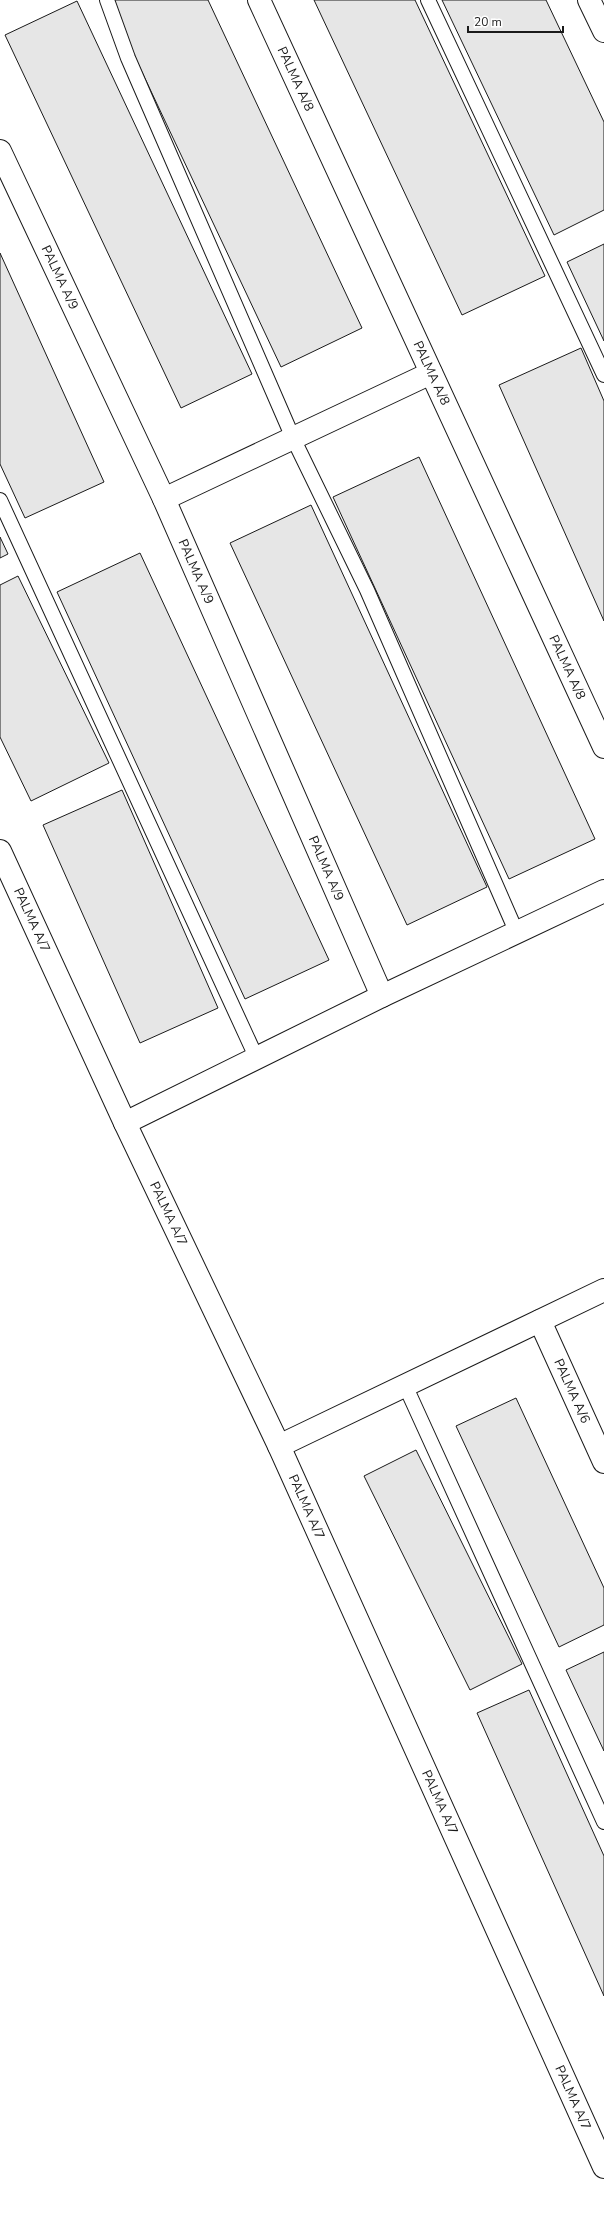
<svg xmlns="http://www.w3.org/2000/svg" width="604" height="2213" font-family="'Nunito Sans',sans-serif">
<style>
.building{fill:#e6e6e6;stroke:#1a1a1a}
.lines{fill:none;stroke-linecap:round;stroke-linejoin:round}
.lane-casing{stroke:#1a1a1a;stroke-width:16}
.street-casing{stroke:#1a1a1a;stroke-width:24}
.lane{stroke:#fff;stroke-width:14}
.street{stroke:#fff;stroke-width:22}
.labels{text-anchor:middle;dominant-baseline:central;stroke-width:3;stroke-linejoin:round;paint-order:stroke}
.street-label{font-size:13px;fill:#1a1a1a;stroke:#fff}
</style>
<rect width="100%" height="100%" fill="#fff"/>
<g class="building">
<polygon points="108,0 208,0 362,328 281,367"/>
<polygon points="314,0 415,0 545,276 462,315"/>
<polygon points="442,0 546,0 604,122 604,210 554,235"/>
<polygon points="77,1 252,374 181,408 5,35"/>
<polygon points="604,244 604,341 567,262"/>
<polygon points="0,253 104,482 25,518 0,464"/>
<polygon points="581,348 604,401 604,621 499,385"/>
<polygon points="419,457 595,839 509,879 333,497"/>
<polygon points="311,505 487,887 407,925 230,543"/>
<polygon points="0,537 8,554 0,558"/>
<polygon points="140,553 329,960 245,999 57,592"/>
<polygon points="18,576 109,763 31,801 0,737 0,585"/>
<polygon points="122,790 218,1008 140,1043 43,825"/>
<polygon points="516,1398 604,1588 604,1625 559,1647 456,1426"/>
<polygon points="416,1450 522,1664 470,1690 364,1476"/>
<polygon points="604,1652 604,1751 566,1670"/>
<polygon points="529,1690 604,1856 604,1996 477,1713"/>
</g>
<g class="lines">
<g class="lane-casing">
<g id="lane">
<polyline points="107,0 128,58 293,438 367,590 516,931"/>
<polyline points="428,0 604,375"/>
<polyline points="0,500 257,1059"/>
<polyline points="405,1385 604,1822"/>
</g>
</g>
<g class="street-casing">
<g id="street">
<path id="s1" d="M259,0l345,747"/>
<polyline points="589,0 604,31"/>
<path id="s2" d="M0,151l164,348 218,497"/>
<polyline points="164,499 431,373"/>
<path id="s3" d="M0,851l125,272 154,323 325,721"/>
<polyline points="125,1123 382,996 604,891"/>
<path id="s4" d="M540,1321l64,141"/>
<polyline points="279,1446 604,1290"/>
</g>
</g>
<use href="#lane" class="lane"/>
<use href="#street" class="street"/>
</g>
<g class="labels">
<g class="street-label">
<text stroke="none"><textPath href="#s1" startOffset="87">PALMA A/8</textPath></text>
<text stroke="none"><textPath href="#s2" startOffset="140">PALMA A/9</textPath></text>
<text stroke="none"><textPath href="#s1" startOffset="411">PALMA A/8</textPath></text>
<text stroke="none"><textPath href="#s2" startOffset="464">PALMA A/9</textPath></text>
<text stroke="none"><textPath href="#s1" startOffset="735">PALMA A/8</textPath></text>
<text stroke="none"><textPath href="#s2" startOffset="788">PALMA A/9</textPath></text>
<text stroke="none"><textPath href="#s3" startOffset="76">PALMA A/7</textPath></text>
<text stroke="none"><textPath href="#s3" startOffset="400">PALMA A/7</textPath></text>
<text stroke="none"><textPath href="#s4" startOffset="77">PALMA A/6</textPath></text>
<text stroke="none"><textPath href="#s3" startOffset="724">PALMA A/7</textPath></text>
<text stroke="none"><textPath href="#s3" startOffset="1048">PALMA A/7</textPath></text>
<text stroke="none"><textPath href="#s3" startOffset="1372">PALMA A/7</textPath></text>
</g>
</g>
<path d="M468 26v6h95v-6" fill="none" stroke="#1a1a1a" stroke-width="2"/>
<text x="474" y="26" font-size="12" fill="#1a1a1a" stroke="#ffffff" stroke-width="3" paint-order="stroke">20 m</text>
</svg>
